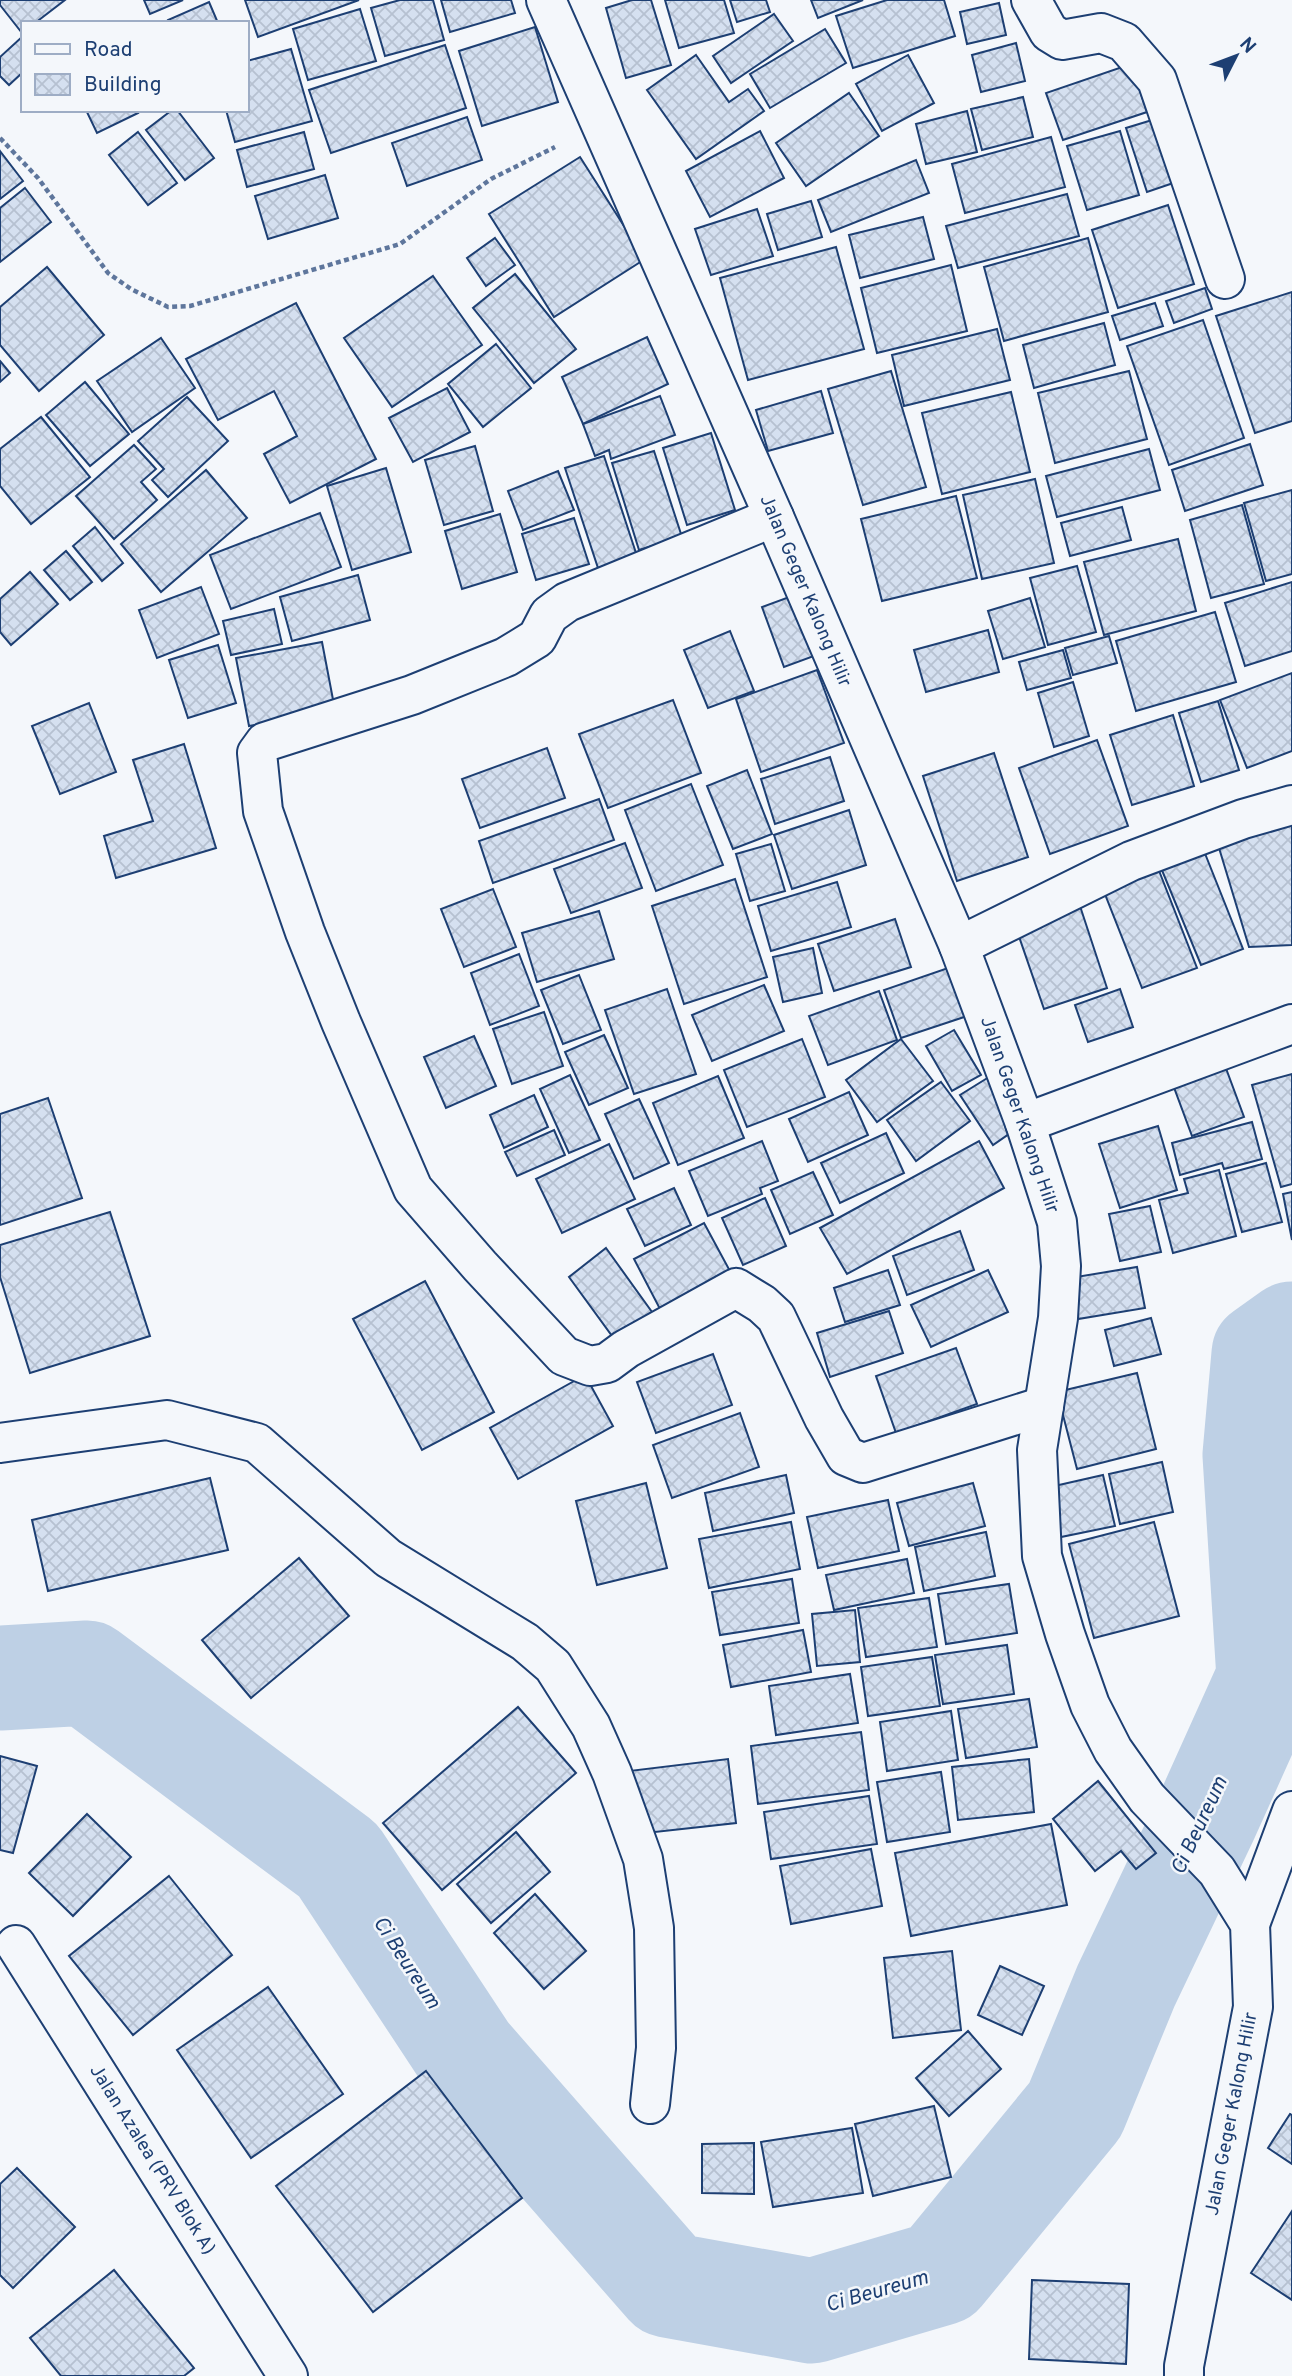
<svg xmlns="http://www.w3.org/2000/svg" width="1292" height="2376" font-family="Overpass,sans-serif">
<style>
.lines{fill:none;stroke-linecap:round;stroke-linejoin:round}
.river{stroke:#bed0e5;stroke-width:105}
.building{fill:url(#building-cross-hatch);stroke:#1d3f73;stroke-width:2}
.minor-casing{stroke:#1d3f73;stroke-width:42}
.secondary-casing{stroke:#1d3f73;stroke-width:42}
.path{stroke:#5e769c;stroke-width:4.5;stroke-dasharray:5 3.5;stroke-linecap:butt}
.minor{stroke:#f4f7fb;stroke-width:38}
.secondary{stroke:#f4f7fb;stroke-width:38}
.labels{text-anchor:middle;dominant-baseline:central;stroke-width:5;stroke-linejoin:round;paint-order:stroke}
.street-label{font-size:19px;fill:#1d3f73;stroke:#f4f7fb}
.water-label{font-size:21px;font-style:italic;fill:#1d3f73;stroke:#f4f7fb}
</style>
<defs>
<pattern id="building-cross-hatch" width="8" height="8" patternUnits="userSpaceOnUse" patternTransform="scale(1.75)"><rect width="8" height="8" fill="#d5e0f0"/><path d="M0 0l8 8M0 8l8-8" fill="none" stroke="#b6c1d1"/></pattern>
</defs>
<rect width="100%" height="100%" fill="#f4f7fb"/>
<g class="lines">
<polyline class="river" points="0,1678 87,1673 338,1860 466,2054 668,2285 812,2311 941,2273 1075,2110 1126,1986 1206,1818 1269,1678 1255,1455 1264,1354 1292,1334"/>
</g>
<g class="building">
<polygon points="0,0 65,0 35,23 23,23 22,33 0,5"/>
<polygon points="144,0 183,0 150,14"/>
<polygon points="245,0 359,0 258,37"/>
<polygon points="400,0 433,0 444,40 385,56 371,8"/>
<polygon points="441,0 511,0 515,13 450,32"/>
<polygon points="632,0 651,0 671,65 626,78 606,8"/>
<polygon points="665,0 724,0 734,33 679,48"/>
<polygon points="730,0 766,0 770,12 737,22"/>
<polygon points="811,0 863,0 818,18"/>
<polygon points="887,0 944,0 955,36 853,68 836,16"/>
<polygon points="209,2 218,23 169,23 168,20"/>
<polygon points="999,3 1006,35 967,44 960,12"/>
<polygon points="360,9 376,61 308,80 293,29"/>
<polygon points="774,14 793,41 731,83 713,56"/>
<polygon points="535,27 558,102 482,126 459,51"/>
<polygon points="825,29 846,63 770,108 750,74"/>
<polygon points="23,36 23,72 9,85 0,76 0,57"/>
<polygon points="1016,43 1025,81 981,92 972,55"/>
<polygon points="445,45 466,108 331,153 309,90"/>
<polygon points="291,49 312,121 235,142 226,110 247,110 247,61"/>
<polygon points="696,55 729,102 748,89 764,111 696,159 647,90"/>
<polygon points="908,55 934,103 882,131 856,84"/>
<polygon points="1131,64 1147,112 1063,140 1046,93"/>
<polygon points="849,93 879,136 806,186 776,143"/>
<polygon points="1023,97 1033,137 982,150 971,109"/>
<polygon points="86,110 136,110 138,113 97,133"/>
<polygon points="172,110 177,110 214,158 185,180 146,130"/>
<polygon points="967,111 977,152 926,164 916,124"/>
<polygon points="467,117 482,160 407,186 392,143"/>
<polygon points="1162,117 1182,180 1147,192 1126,128"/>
<polygon points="760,131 784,178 710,217 686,171"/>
<polygon points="1120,131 1139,195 1087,210 1067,146"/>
<polygon points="138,132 177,183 148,205 109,155"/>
<polygon points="304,132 314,169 247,187 237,150"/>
<polygon points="1051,137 1065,187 965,213 952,164"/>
<polygon points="0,151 23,181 0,199"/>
<polygon points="580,157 645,259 554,317 489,214"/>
<polygon points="916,160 929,193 831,232 818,200"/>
<polygon points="325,175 338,218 268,239 255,196"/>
<polygon points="25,188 51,222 0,262 0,208"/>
<polygon points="1067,194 1079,236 958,268 946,226"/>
<polygon points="811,201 822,237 778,250 767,214"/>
<polygon points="1168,205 1194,284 1118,308 1092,230"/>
<polygon points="757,209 773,256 711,275 695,229"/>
<polygon points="923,217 934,259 860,278 849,235"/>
<polygon points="495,238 515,265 486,286 467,258"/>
<polygon points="1088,238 1108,312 1004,341 984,267"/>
<polygon points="836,247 864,349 748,380 720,278"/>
<polygon points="951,265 967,331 877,353 861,288"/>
<polygon points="47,267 104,335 39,391 0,345 0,307"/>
<polygon points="515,274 576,349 534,383 473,308"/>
<polygon points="433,276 482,345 392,407 344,338"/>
<polygon points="1205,288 1212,309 1174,323 1166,301"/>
<polygon points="1292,292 1292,421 1255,433 1216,316"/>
<polygon points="296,303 376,459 290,503 264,454 297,436 274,391 218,420 186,359"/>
<polygon points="1155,303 1163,326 1120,340 1112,316"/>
<polygon points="1203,320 1244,438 1169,465 1127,346"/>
<polygon points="1104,323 1115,365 1034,388 1023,345"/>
<polygon points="997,329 1010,380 904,406 892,355"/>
<polygon points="647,337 668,384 583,424 562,377"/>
<polygon points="161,338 195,388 132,432 97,381"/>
<polygon points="496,344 531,388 483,427 448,384"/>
<polygon points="0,361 10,373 0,382"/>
<polygon points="891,371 926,487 863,505 828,389"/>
<polygon points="1129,371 1147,439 1055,463 1038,393"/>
<polygon points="85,382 129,434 90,466 46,415"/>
<polygon points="447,388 470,432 413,462 389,418"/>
<polygon points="821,391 833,433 768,451 756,410"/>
<polygon points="1011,392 1030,472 942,494 922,413"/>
<polygon points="660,396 675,435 611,459 609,450 595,456 583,424"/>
<polygon points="187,397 228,441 168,497 152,480 164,469 138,441"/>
<polygon points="41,417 90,477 31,524 0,486 0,449"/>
<polygon points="711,433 735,510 687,525 663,448"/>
<polygon points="1250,444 1263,485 1185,511 1172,470"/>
<polygon points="134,445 156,469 141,482 157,500 114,539 76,496"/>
<polygon points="475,446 493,511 444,525 425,460"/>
<polygon points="1149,449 1160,490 1057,517 1046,476"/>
<polygon points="654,451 682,537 639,550 612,463"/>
<polygon points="604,456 637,556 598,568 565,468"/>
<polygon points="386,468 411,552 352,570 327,486"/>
<polygon points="206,470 247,518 161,592 121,544"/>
<polygon points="558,471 574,510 523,530 508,491"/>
<polygon points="1035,479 1054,563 982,579 963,495"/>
<polygon points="1292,490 1292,574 1266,581 1244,503"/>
<polygon points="956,496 977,578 882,601 861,519"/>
<polygon points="1242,505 1264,584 1211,598 1190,520"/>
<polygon points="1122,507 1131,540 1070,556 1061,523"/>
<polygon points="320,513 341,567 231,609 210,555"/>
<polygon points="500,514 517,572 462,589 445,531"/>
<polygon points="574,518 589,564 536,580 522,534"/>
<polygon points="95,527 123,563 102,581 73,546"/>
<polygon points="1178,539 1196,611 1104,635 1084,562"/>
<polygon points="66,551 92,582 70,600 44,570"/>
<polygon points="1077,566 1096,632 1048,645 1030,578"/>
<polygon points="30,572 58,604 11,645 0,632 0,599"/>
<polygon points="358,575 370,620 292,641 280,597"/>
<polygon points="1292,582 1292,651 1245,666 1225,603"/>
<polygon points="201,587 219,634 157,658 139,610"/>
<polygon points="792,596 814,656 784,667 762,607"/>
<polygon points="1030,598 1045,647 1003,659 988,611"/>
<polygon points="274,609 282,644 231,655 223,621"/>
<polygon points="1215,612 1236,682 1136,711 1116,641"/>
<polygon points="988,630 999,672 926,692 914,650"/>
<polygon points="730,631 754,691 708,708 684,650"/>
<polygon points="1109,636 1117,663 1073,675 1065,648"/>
<polygon points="322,642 335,710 249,726 236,658"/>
<polygon points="218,645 236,703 188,718 169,660"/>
<polygon points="1063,650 1071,678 1027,690 1019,662"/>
<polygon points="817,670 844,743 761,772 736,699"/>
<polygon points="1292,673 1292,751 1247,768 1220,700"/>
<polygon points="1073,682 1089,736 1054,747 1038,693"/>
<polygon points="673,700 701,773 608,808 579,734"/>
<polygon points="1218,701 1239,770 1201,782 1179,713"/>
<polygon points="89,703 116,772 60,794 32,726"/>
<polygon points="1173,715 1194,786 1132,805 1110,735"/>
<polygon points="1097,740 1128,826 1050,854 1019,768"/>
<polygon points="184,744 216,848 116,878 104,836 153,821 133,760"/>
<polygon points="547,748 565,798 480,828 462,779"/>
<polygon points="994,753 1028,857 957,881 923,776"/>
<polygon points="830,757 844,801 775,824 761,779"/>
<polygon points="747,770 772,834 733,849 707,786"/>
<polygon points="691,784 723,865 656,891 625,810"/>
<polygon points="599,799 614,840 493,883 479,841"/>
<polygon points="849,810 866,865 792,889 774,835"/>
<polygon points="1292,817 1292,945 1249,947 1216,838"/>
<polygon points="625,843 642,888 571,913 554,869"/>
<polygon points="771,844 785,891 750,901 736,854"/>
<polygon points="1202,846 1243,949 1201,965 1159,863"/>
<polygon points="1156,863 1197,968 1142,988 1101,884"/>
<polygon points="735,879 767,977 684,1004 652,906"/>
<polygon points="837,882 851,927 771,951 758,906"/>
<polygon points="493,889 516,947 464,967 441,909"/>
<polygon points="1079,903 1107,988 1044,1009 1015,925"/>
<polygon points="599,911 614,959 537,982 522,933"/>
<polygon points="895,919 911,967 834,991 818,944"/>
<polygon points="813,948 822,993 783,1002 773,957"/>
<polygon points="519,954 539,1006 490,1025 471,973"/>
<polygon points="951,967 967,1016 901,1038 884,990"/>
<polygon points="579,975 601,1030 563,1044 541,990"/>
<polygon points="764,985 784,1031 712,1061 692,1015"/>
<polygon points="667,989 696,1074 634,1094 605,1010"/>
<polygon points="1120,989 1133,1027 1088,1042 1075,1005"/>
<polygon points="879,991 897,1040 828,1065 809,1016"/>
<polygon points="544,1012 563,1066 512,1084 493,1029"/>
<polygon points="954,1030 981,1075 952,1091 926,1046"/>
<polygon points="604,1035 628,1088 589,1105 565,1052"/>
<polygon points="474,1036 496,1086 446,1108 424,1057"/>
<polygon points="802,1039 825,1097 747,1127 724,1070"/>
<polygon points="901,1039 933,1081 877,1122 846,1080"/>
<polygon points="1224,1063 1244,1117 1192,1136 1172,1082"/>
<polygon points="1292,1074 1292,1184 1281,1187 1252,1085"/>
<polygon points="570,1075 600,1140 569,1153 540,1089"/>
<polygon points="718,1076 744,1138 678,1165 653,1103"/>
<polygon points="989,1077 1022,1125 993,1145 960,1095"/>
<polygon points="941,1082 970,1121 916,1161 887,1120"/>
<polygon points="849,1092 868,1135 808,1162 789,1119"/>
<polygon points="534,1095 548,1127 504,1148 490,1115"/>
<polygon points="48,1098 82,1198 0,1225 0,1114"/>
<polygon points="639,1099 669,1163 634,1179 605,1114"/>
<polygon points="1252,1122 1262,1159 1224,1169 1222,1163 1180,1175 1172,1143"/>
<polygon points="1158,1126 1177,1190 1120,1208 1099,1144"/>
<polygon points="554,1130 565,1155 517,1176 505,1152"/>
<polygon points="886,1133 904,1173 840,1203 821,1163"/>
<polygon points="762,1141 778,1181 760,1188 762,1194 708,1216 689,1171"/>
<polygon points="979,1141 1004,1188 847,1274 820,1228"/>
<polygon points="609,1144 635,1199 562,1233 536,1179"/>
<polygon points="1266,1163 1282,1222 1242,1232 1226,1174"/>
<polygon points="1219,1170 1236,1236 1173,1253 1159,1200 1188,1193 1184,1179"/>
<polygon points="813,1172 833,1215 790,1234 771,1190"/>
<polygon points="674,1188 691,1225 645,1246 627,1209"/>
<polygon points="1292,1192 1292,1240 1283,1194"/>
<polygon points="765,1198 786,1246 743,1265 722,1218"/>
<polygon points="1150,1206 1161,1252 1120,1261 1109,1214"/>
<polygon points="110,1212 150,1336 30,1373 0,1277 0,1245"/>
<polygon points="704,1223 731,1273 660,1309 634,1259"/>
<polygon points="960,1231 974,1270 907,1295 893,1256"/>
<polygon points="606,1248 652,1312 615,1340 569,1277"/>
<polygon points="1137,1267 1145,1308 1072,1320 1064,1279"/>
<polygon points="888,1270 900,1305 845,1322 834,1288"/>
<polygon points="988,1270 1008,1312 931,1347 911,1305"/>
<polygon points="425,1281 494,1412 422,1450 353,1319"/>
<polygon points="889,1311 903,1353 830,1377 817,1333"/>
<polygon points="1151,1318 1161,1354 1114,1366 1105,1330"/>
<polygon points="956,1348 977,1404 896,1433 876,1376"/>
<polygon points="713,1354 732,1405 656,1433 637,1382"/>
<polygon points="1137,1373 1156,1449 1077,1469 1057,1392"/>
<polygon points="585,1375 613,1426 518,1479 490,1428"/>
<polygon points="740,1413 759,1467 672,1498 653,1445"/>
<polygon points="1162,1462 1173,1512 1120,1524 1109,1474"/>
<polygon points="786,1475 794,1513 713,1531 705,1493"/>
<polygon points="1103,1475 1115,1526 1061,1537 1050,1487"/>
<polygon points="210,1478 228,1550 48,1591 32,1520"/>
<polygon points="646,1483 667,1568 597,1585 576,1501"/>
<polygon points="973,1483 985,1526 909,1546 897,1503"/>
<polygon points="888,1500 899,1551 818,1568 807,1517"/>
<polygon points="791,1522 800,1569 709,1588 699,1539"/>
<polygon points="1154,1522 1179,1616 1094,1638 1069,1544"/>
<polygon points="986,1532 995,1576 924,1591 915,1547"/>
<polygon points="299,1558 349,1616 251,1698 202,1640"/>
<polygon points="907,1559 914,1593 834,1610 826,1575"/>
<polygon points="792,1579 799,1623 720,1635 712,1592"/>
<polygon points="1009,1584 1017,1633 946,1644 938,1594"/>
<polygon points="929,1598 937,1647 866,1657 858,1608"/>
<polygon points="855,1610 860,1662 817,1666 812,1614"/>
<polygon points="803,1630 811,1672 731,1687 723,1645"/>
<polygon points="1007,1645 1014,1694 943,1704 935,1655"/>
<polygon points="932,1657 940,1706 868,1716 861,1667"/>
<polygon points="850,1674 858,1723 776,1735 769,1686"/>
<polygon points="1029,1699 1037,1747 966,1758 958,1709"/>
<polygon points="518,1707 576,1773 442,1890 383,1823"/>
<polygon points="951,1711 958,1760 887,1771 880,1722"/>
<polygon points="861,1732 869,1790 758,1804 751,1746"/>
<polygon points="0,1756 37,1766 13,1853 0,1850"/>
<polygon points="728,1759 736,1823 637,1834 629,1771"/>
<polygon points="1029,1759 1034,1812 958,1820 952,1767"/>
<polygon points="941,1772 950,1832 887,1842 877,1782"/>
<polygon points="1098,1781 1156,1853 1136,1869 1121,1851 1095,1871 1053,1819"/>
<polygon points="869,1796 877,1844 771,1859 764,1812"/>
<polygon points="87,1814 131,1857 73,1916 29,1873"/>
<polygon points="1051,1824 1067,1905 911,1936 895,1853"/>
<polygon points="516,1832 550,1872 491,1923 457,1884"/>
<polygon points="871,1849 882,1906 791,1924 780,1866"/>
<polygon points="169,1876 232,1955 133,2035 69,1956"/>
<polygon points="535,1894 586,1951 544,1989 494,1933"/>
<polygon points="952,1951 961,2030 893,2038 884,1958"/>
<polygon points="1000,1966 1044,1986 1022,2035 978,2015"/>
<polygon points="268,1987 343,2094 251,2158 177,2050"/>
<polygon points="968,2031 1001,2069 949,2116 916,2078"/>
<polygon points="426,2071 522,2198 373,2312 276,2186"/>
<polygon points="934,2106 951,2177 873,2196 855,2124"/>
<polygon points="1290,2114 1292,2115 1292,2164 1268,2148"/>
<polygon points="852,2128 863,2193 773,2207 761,2142"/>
<polygon points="754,2143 754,2194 702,2193 702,2144"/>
<polygon points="17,2168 75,2227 13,2288 0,2275 0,2184"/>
<polygon points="1292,2211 1292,2300 1251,2273"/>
<polygon points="114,2270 194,2368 184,2376 61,2376 30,2338"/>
<polygon points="1032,2280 1129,2284 1126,2364 1029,2359"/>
</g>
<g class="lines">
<g class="minor-casing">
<g id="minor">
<polyline points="1031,0 1049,32 1062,40 1101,33 1124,42 1157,80 1225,279"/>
<polyline points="774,517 567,602 549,615 537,638 506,657 412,695 265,742 257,753 263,811 305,932 341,1022 413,1189 480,1266 564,1356 590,1366 607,1363 626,1349 736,1288 762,1304 776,1317 824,1418 846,1456 863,1463 1044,1406"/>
<polyline points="959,946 1131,861 1243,819 1292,805"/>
<polyline points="1025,1123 1292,1024"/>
<polyline points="0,1443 167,1420 257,1443 388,1558 525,1642 553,1666 591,1726 612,1773 643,1859 654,1928 656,2048 650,2104"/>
<polyline points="1250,1924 1292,1811"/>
<polyline points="16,1945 288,2376"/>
</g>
</g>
<g class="secondary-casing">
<polyline id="secondary" points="546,0 774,517 959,946 1025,1123 1057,1222 1061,1266 1058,1318 1037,1450 1042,1556 1065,1634 1090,1705 1113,1750 1147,1798 1217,1871 1250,1924 1253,2007 1184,2366 1184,2376"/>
</g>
<polyline class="path" points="0,138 38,178 108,273 131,289 168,307 190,306 400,244 491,179 555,147"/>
<use href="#minor" class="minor"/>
<use href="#secondary" class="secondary"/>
</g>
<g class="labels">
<g class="street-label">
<text transform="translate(805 591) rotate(67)">Jalan Geger Kalong Hilir</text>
<text transform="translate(1019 1115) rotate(71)">Jalan Geger Kalong Hilir</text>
<text transform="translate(1232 2114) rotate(-79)">Jalan Geger Kalong Hilir</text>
<text transform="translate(152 2160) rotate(58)">Jalan Azalea (PRV Blok A)</text>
</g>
<g class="water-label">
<text transform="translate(1200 1826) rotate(-65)">Ci Beureum</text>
<text transform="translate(406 1963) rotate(57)">Ci Beureum</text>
<text transform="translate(877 2292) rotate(-16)">Ci Beureum</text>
</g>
</g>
<rect x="21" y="21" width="228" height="91" fill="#f4f7fb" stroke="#9eadc5" stroke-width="2"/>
<rect x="35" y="44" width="35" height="10" fill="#f4f7fb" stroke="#9eadc5" stroke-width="2"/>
<text x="84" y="56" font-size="21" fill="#1d3f73">Road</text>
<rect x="35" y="74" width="35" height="21" fill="url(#building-cross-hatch)" stroke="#9eadc5" stroke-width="2"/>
<text x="84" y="91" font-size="21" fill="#1d3f73">Building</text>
<g transform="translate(1236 56) rotate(48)" stroke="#f4f7fb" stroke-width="5" paint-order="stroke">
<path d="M0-5L12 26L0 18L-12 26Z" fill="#1d3f73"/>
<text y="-10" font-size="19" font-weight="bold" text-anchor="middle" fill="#1d3f73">N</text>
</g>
</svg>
